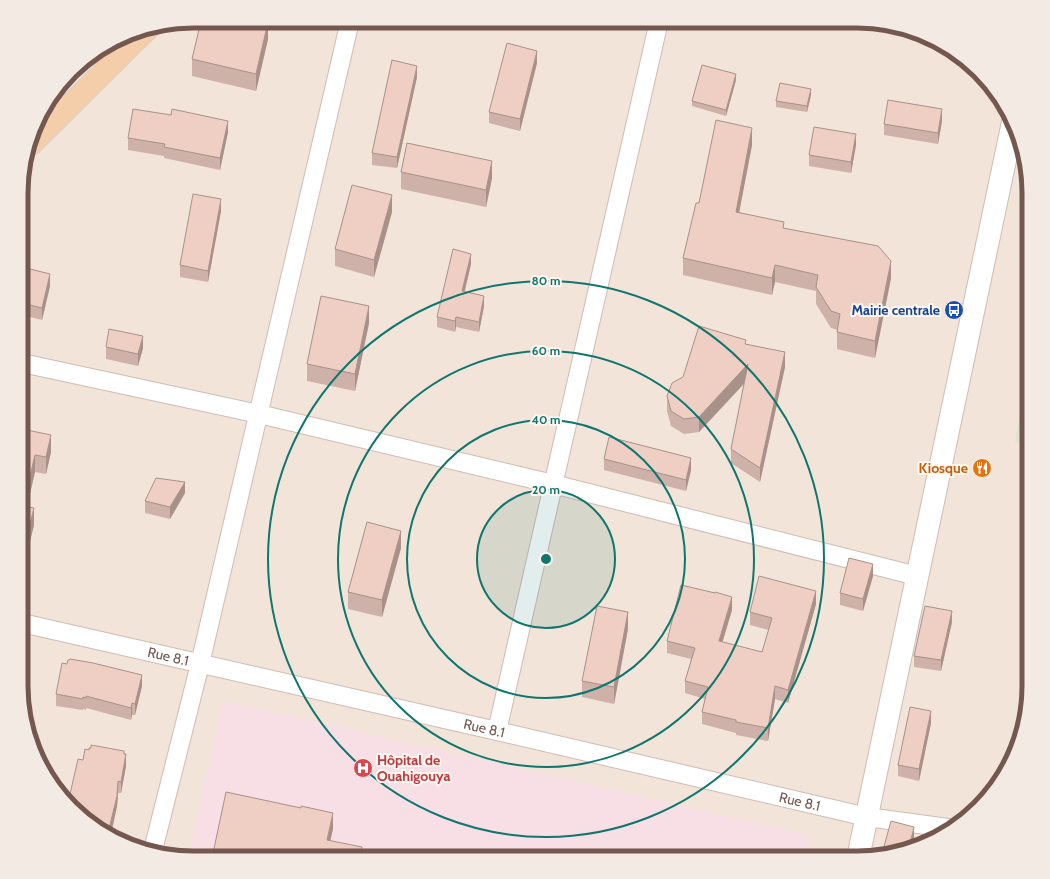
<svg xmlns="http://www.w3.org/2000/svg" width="1050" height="879" font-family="Cabin,sans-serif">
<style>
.residential{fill:#f2e4d9}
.medical{fill:#f8dee5}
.green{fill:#dae8c9}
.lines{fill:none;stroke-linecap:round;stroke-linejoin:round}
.street-casing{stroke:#cfbcb3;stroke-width:20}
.secondary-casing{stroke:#d1bbb1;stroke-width:24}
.primary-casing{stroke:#d8d0ce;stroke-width:24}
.street{stroke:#fff;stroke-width:18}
.secondary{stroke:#fff;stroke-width:22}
.primary{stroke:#f4cea8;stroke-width:22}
.wall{fill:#ceb2a9}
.shaded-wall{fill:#a79189}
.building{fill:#efcfc4;stroke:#a79189}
.ring{fill:none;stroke:#0f766e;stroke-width:2}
.labels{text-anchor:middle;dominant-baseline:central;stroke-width:4;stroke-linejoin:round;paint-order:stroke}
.transit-label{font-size:14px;font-weight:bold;fill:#164399;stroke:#fef7f0;text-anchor:end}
.food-label{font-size:14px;font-weight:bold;fill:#c56008;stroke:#fef7f0;text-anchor:end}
.street-label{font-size:14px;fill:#74574f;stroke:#fef7f0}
.health-label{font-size:14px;font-weight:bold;fill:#be3a42;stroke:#fef7f0;text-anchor:start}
.rim{fill:none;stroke:#74574f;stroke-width:5}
.centre{fill:#0f766e;stroke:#fef7f0;stroke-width:2}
.ring-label{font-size:12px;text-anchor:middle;font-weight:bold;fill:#0f766e;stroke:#fef7f0;stroke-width:4;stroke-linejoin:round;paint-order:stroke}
</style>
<rect width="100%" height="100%" fill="#fbf2ea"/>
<polygon class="residential" points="193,21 868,21 933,39 979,71 1016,127 1029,181 1029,686 1016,752 979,808 923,845 868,858 193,858 127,845 71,808 34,752 21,698 23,170 44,107 80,63 137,30"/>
<polygon class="medical" points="224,701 810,835 804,858 193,858 188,857"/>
<polygon class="green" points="1029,361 1029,444 1015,442"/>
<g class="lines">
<g class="street-casing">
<g id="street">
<polyline points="22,363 259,414 553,484 917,576"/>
<path id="s1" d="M22,623l475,108 370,86 81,11"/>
<polyline points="497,731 659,21"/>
<polyline points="153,850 200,664 350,21"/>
</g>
</g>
<g class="secondary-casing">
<polyline id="secondary" points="858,858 1013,122"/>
</g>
<g class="primary-casing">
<polyline id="primary" points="31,144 148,28"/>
</g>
<use href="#street" class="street"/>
<use href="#secondary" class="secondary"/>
<use href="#primary" class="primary"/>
</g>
<g class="wall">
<polygon points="268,39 256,91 192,76 192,59"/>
<polygon points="537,63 520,131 489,123 489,112"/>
<polygon points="417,77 397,168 372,165 372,153"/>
<polygon points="736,80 726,116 692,106 692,101"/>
<polygon points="811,95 807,112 776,107 776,101"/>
<polygon points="171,115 228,132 220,170 164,158 164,156 128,150 128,138"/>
<polygon points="942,121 938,144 884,135 884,124"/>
<polygon points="752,145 739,212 784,228 891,278 875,358 837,349 837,330 831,328 816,304 816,291 775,282 772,295 683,275 683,258 699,203"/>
<polygon points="856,145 851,173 809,166 809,155"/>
<polygon points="401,172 492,178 486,207 401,189"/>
<polygon points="221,211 208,282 180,277 180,265"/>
<polygon points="392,212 374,277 335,266 335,249"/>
<polygon points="471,264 465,291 484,306 479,332 456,327 455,332 437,327 437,317"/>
<polygon points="22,267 50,286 42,320 22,315"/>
<polygon points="369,323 355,391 307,381 307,364"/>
<polygon points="746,344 785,367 760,482 731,463 731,449 745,383 699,432 684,434 671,426 667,411 667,396"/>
<polygon points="106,347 143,348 138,366 106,359"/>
<polygon points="22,429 51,452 46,474 35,472 27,507 34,525 29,545 22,543"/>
<polygon points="604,459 691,470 686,491 604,470"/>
<polygon points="185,493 170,519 145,513 145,501"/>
<polygon points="401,548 382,617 348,609 348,592"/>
<polygon points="873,576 863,611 840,605 840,593"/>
<polygon points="816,604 788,703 775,699 768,741 736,735 736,733 702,724 702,712 705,699 685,693 685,681 691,659 667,653 667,641 732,610 722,642 762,652 769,630 750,625 750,612"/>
<polygon points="952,622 941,671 914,667 914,656"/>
<polygon points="628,629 614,704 582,697 582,681"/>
<polygon points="142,686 135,715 132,715 131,720 86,708 86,710 83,709 83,710 56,706 56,694"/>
<polygon points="931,723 919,781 898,776 898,765"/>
<polygon points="124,754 126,766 121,793 118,793 117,807 83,760"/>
</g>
<g class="shaded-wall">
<polygon points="268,22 268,39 256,91 256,74"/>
<polygon points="537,51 537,63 520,131 520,119"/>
<polygon points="417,66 417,77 397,168 397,157"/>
<polygon points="736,74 736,80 726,116 726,110"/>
<polygon points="811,89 811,95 807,112 807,106"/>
<polygon points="942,109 942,121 938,144 938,133"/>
<polygon points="228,121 228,132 220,170 220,158"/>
<polygon points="752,128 752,145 736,229 736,212"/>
<polygon points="856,134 856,145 851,173 851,162"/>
<polygon points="492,161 492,178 486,207 486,190"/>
<polygon points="392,195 392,212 374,277 374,260"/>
<polygon points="221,199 221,211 208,282 208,271"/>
<polygon points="471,254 471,264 462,301 462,291"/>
<polygon points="891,261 891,278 875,358 875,341"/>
<polygon points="775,265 775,282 772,295 772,278"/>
<polygon points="50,274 50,286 42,320 42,308"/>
<polygon points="484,296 484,306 479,332 479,322"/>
<polygon points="369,306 369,323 355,391 355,374"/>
<polygon points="456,317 456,327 455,332 455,321"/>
<polygon points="143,336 143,348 138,366 138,354"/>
<polygon points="785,352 785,367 760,482 760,468"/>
<polygon points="748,364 748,379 699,432 699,417"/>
<polygon points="51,435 51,452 46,474 46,457"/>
<polygon points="35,455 35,472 23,523 23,506"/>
<polygon points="691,458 691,470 686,491 686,480"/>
<polygon points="185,482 185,493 170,519 170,507"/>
<polygon points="34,508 34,525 29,545 29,528"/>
<polygon points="401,531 401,548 382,617 382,600"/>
<polygon points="873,564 873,576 863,611 863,599"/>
<polygon points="816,591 816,604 788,703 788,690"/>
<polygon points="732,597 732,610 719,654 719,641"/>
<polygon points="952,611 952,622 941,671 941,660"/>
<polygon points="628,612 628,629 614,704 614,687"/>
<polygon points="142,675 142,686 135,715 135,704"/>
<polygon points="775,686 775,699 768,741 768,728"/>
<polygon points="132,703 132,715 131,720 131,708"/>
<polygon points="931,711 931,723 919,781 919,769"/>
<polygon points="124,751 124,762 126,754 126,766 121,793 121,782"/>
<polygon points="118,781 118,793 117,807 111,834 108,833"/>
<polygon points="333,813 333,829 327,856 327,840"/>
<polygon points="914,827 914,844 913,847 909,848"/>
<polygon points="362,847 362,858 360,858"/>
</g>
<g class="building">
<polygon points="201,21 263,21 268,22 256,74 192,59"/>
<polygon points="507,43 537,51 520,119 489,112"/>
<polygon points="392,60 417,66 397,157 372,153"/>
<polygon points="702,65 736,74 726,110 692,101"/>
<polygon points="780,83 811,89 807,106 776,101"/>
<polygon points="888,100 942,109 938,133 884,124"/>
<polygon points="133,109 171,115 172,109 228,121 220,158 164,147 165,144 128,138"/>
<polygon points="716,120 752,128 736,212 784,222 783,228 878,246 891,261 875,341 837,332 840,314 831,311 816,287 818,275 775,265 772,278 683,258 696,203 699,203"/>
<polygon points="814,127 856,134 851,162 809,155"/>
<polygon points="407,143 492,161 486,190 401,172"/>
<polygon points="352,185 392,195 374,260 335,249"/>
<polygon points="193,194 221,199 208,271 180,265"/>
<polygon points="453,249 471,254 462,291 484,296 479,322 456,317 455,321 437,317"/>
<polygon points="22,267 50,274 42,308 22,303"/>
<polygon points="321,296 369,306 355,374 307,364"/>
<polygon points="699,326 746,340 745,344 785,352 760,468 731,449 748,364 699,417 684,419 671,411 667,396 672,383 683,377"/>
<polygon points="109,329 143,336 138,354 106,347"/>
<polygon points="22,429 51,435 46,457 35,455 23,506 34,508 29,528 22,526"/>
<polygon points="609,437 691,458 686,480 604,459"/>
<polygon points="156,478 185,482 170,507 145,501"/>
<polygon points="367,522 401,531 382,600 348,592"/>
<polygon points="849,558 873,564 863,599 840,593"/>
<polygon points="759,576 816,591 788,690 775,686 768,728 736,722 736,720 702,712 708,687 685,681 695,648 667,641 681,585 715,593 715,592 732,597 719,641 762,652 772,618 750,612"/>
<polygon points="597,606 628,612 614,687 582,681"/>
<polygon points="925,606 952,611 941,660 914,656"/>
<polygon points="70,659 93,663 142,675 135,704 132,703 131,708 86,696 86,698 83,697 83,699 56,694 62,663 67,664 68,660 69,660"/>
<polygon points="910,707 931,711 919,769 898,765"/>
<polygon points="91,745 124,751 124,754 126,754 121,782 118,781 117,796 108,833 71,808 68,803 78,759 83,760 85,749 89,750 89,748 91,748"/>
<polygon points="226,792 301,808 301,806 333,813 327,840 362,847 360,858 269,858 266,857 265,858 212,858"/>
<polygon points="891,821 914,827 909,848 882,854"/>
<polygon points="480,855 493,858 479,858"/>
</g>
<circle cx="546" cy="559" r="69" fill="#0f766e" fill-opacity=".12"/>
<g class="ring">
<circle cx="546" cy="559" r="69"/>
<circle cx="546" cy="559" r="139"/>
<circle cx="546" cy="559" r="208"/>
<circle cx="546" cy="559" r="278"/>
</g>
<defs>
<g id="bus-disc" transform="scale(1)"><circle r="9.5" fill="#1a4fb4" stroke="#fef7f0"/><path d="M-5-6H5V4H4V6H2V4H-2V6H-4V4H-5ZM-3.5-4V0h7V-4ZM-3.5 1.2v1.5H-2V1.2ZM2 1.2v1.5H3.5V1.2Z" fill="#fff"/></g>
<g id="restaurant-disc" transform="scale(1)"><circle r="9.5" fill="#e8710a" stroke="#fef7f0"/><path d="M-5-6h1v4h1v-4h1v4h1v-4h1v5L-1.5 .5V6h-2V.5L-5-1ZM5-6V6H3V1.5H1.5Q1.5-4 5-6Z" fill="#fff"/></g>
<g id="hospital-disc" transform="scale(1)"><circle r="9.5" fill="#e0444e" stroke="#fef7f0"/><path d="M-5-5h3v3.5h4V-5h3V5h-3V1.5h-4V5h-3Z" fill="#fff"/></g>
</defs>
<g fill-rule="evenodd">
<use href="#bus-disc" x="954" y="310"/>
<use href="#restaurant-disc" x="982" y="468"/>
<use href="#hospital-disc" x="363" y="768"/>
</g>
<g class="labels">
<g class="transit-label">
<text x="940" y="310">Mairie centrale</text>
</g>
<g class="food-label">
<text x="968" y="468">Kiosque</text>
</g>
<g class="street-label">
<text stroke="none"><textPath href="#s1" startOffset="150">Rue 8.1</textPath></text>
<text stroke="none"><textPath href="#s1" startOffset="474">Rue 8.1</textPath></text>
<text stroke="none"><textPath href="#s1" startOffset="798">Rue 8.1</textPath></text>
</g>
<g class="health-label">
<text x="377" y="760">Hôpital de<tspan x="377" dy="16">Ouahigouya</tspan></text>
</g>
</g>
<path d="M0 0H1050V879H0ZM193 28H857A165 165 0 0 1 1022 193V686A165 165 0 0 1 857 851H193A165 165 0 0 1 28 686V193A165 165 0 0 1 193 28Z" fill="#f3eae3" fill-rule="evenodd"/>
<path class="rim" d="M193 28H857A165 165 0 0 1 1022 193V686A165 165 0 0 1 857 851H193A165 165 0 0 1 28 686V193A165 165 0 0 1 193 28Z"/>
<circle cx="546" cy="559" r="6" class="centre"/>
<g class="ring-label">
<text x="546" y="285">80 m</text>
<text x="546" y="355">60 m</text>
<text x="546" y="424">40 m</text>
<text x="546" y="494">20 m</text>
</g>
</svg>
